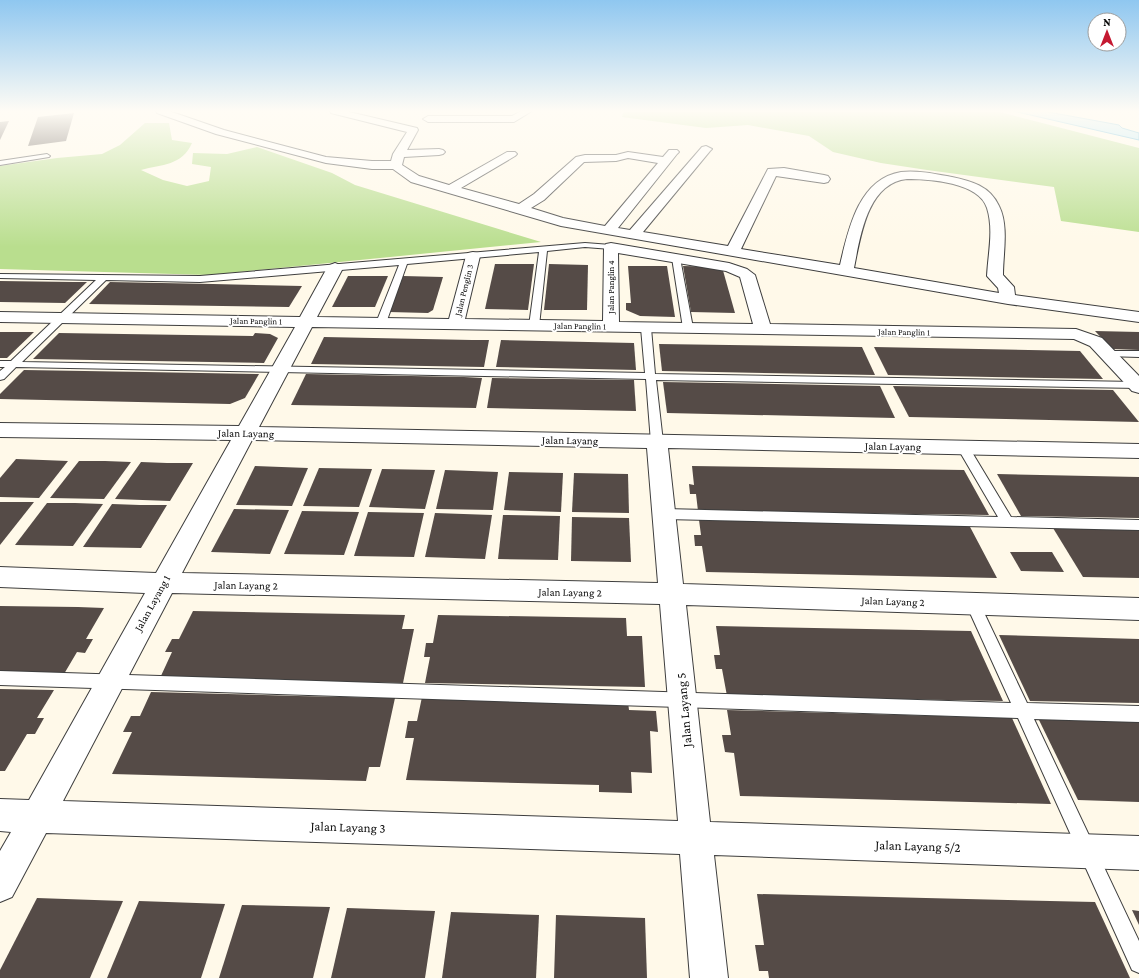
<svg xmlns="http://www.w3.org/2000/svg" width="1139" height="978" font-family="'Crimson Pro',serif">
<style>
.forest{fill:#b9de8e}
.water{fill:#a9e4fb;stroke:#2ba2d8}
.building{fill:#554b47}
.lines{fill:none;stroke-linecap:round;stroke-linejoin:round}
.service-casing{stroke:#3e3e3e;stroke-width:2}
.minor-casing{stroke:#3e3e3e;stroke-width:2}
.service{fill:#fff;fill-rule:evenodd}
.minor{fill:#fff;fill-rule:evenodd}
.labels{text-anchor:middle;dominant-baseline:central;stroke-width:4;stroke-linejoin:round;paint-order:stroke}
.far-street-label{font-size:9px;fill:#0b0b0b;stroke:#fff}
.street-label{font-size:11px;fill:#0b0b0b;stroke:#fff}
.near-street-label{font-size:13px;fill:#0b0b0b;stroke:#fff}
</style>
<rect width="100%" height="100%" fill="#fff9e9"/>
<g class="forest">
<polygon points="624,111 996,111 1139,148 1139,232 1061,221 1054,187 927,170 881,163 833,152 809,136 748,125 706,128 622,117"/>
<path d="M145,123h24l3,17 20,3c-10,23 -30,21 -51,27l22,10 24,6 22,-5 2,-14 -19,-3 1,-11 34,1 30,-7 75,26 23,12 186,57 -332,33 -209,-6v-103l57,-8 45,-4 18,-9z"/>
</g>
<polygon class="water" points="1013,111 1043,111 1119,125 1122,128 1139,133 1139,140"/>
<g class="building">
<polygon points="74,113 66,141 28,146 38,117"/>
<polygon points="9,121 0,140 0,122"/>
<polygon points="495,264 534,264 528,310 485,309"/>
<polygon points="549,264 588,265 587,310 544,310"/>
<polygon points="628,266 667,266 675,317 640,316 626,310 626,303 631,303"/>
<polygon points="683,266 722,267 735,313 691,312"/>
<polygon points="348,276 388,276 375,307 332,307"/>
<polygon points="403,276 443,277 433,310 428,313 389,312"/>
<polygon points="0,281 73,282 87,282 65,303 0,302"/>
<polygon points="110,282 213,284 302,286 289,307 89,304"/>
<polygon points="1095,331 1139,332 1139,350 1112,349"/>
<polygon points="0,332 34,332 7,358 0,358"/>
<polygon points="59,333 253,336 255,333 270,334 278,338 264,363 33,359"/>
<polygon points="324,337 472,340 489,340 484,367 311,364"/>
<polygon points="501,340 634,343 636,370 496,367"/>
<polygon points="659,344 862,347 875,375 662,371"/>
<polygon points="874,347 1080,351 1103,379 888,375"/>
<polygon points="24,370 145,372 259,374 245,398 230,404 0,399 0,394"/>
<polygon points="306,374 464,377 482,378 476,408 291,405"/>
<polygon points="492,378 634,380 636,411 487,408"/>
<polygon points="663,382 880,386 895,418 667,413"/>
<polygon points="893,386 1113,390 1139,422 909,417"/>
<polygon points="16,459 43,460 68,461 39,498 0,497 0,478"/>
<polygon points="79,461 105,461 131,462 104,499 50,498"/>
<polygon points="141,462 167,463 193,463 170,501 115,499"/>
<polygon points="255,466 308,468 292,506 236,505"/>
<polygon points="692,466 964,470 989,515 698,511 696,494 690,494 689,484 694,485"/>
<polygon points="319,468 372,469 359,507 303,506"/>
<polygon points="382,469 435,470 425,509 369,507"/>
<polygon points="445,470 498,472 493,510 436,509"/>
<polygon points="509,472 563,473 561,512 504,510"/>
<polygon points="574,473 628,474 629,513 572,512"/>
<polygon points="997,474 1139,477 1139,518 1021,516"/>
<polygon points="0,502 34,502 0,545"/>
<polygon points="47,503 75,503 103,504 73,546 15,545"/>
<polygon points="112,504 140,505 167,505 141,548 83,547"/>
<polygon points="234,509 289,510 270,554 211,552"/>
<polygon points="302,511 359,512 344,555 284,554"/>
<polygon points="368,512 424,513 414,557 354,556"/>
<polygon points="435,513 492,515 485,559 425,557"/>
<polygon points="503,515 560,516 558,560 498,559"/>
<polygon points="572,517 629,518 631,562 571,561"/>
<polygon points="699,520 969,525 997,578 706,572 702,546 695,546 694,535 701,535"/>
<polygon points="1053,528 1139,530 1139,578 1083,577"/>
<polygon points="1010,552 1052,552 1064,572 1021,571"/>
<polygon points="0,606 78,607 104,608 86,639 93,639 85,653 77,652 64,674 0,673"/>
<polygon points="193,611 405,615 402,629 414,629 403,683 160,678 172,652 165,652 172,639 179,639"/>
<polygon points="438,615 626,618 627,636 642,636 645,687 425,683 430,657 424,657 426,643 433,643"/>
<polygon points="716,626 971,631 1003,701 727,696 722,669 716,669 714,655 720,655"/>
<polygon points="999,635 1139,639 1139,703 1030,701"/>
<polygon points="0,689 54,690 37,718 44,718 35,734 27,734 5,771 0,771"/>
<polygon points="151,692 298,696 395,698 380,767 369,767 366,781 112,774 132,732 123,732 131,716 140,716"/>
<polygon points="422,697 628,702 629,710 656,711 658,732 650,731 652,773 631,772 632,793 599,792 599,785 406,780 414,738 405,738 408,721 417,721"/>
<polygon points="727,710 1012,718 1051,804 740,796 734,753 725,752 722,735 731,735"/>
<polygon points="1038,718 1139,721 1139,802 1078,800"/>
<polygon points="757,894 1095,902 1130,978 769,978 768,971 759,971 755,945 764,945"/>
<polygon points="37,898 123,901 90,978 0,978 0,970"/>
<polygon points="139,901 225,904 201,978 107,978"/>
<polygon points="242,905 330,907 313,978 219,978"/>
<polygon points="347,908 435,911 425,978 331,978"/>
<polygon points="1132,910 1139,911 1139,925"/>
<polygon points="451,912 539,915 536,978 442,978"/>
<polygon points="556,915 645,918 647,978 554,978"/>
</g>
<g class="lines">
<g class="service-casing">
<g id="service">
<polygon points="47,154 50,156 49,157 0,165 0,161"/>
<polygon points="585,243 611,245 615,247 611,249 585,247 547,251 539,326 534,329 529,326 539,252 407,264 386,323 381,326 376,323 399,265 200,282 106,280 22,362 645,373 641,328 646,325 651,328 655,374 1137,382 1139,382 1139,388 656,380 663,442 661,445 653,445 651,442 646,379 16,367 4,379 0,380 0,371 5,367 0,367 0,361 11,361 96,280 0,278 0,274 200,276"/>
<polygon points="673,256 679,256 680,258 693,328 688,331 683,328 672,258"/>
<polygon points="1108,351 1139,351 1139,357 1105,356 1103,354 1105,352"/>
<polygon points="963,443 967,444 1011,517 1139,520 1139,530 665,519 661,517 659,514 661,511 665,509 998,517 957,447 959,444"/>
<polygon points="973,598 978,600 1027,703 1139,706 1139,722 1034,719 1139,941 1139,973 1132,970 1018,718 0,685 0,671 1011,703 966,604 968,600"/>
</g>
</g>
<g class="minor-casing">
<g id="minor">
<path d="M156,111h13l55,19 102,27 46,4h19l2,-7 14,-22 -76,-19 -1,-2h15l72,17 1,2 -11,20 32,-1 4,1 2,2 -2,2 -4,1 -35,2 -2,8 17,11 30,9 58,-33h8l2,2 -2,2 -54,32 58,16 15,-10 42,-37 9,-2h31l12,-3 35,5 6,-7h8l2,2 -2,2 -59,74 12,2 72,-83 4,-1 6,3 -2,2 -67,81 85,14 40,-77 16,-1 40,7 4,1 2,3 -2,3 -4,1 -48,-7 -35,73 99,16c8,-34 18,-86 61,-93 16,-2 35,2 51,5 19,4 38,9 47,29 10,20 4,47 4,69l11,12 1,8 124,17v10l-131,-18 -447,-78 -150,-44 -18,-13h-21l-46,-6 -110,-29 -59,-21zM628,158l30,5 -53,63 -42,-8 -32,-10 13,-8 40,-38 32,-1zM907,179c22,0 72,3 80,29 7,22 1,46 0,68l11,12 1,5 -145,-25c6,-30 13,-85 53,-89z"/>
<polygon points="521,111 532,111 514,122 428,122 423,119 428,116 512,116"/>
<path d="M611,243l118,20 18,6 8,6 15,49 306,5 26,9 37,38v17l-7,-2 -42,-45 -16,-7 -762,-12 -53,100 880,17v14l-471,-10 15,136 456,14v22l-453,-15 24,217 429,14v34l-425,-15 14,123h-38l-10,-124 -634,-21 -34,64 -12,5v-51l11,-19 -11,-1v-32l29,1 116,-207 -145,-6v-20l156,6 75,-133 -231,-3v-14l239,3 56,-99 -295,-5v-10l300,5 27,-49 3,-3 5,-2 5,2 3,3 -26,49 132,2 17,-63 2,-3 5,-1 5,1 2,3 -15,63 138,2 1,-74 2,-3zM618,253l108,18 14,6 13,47 -134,-2zM252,440l395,8 11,135 -476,-10zM172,593l488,11 18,217 -615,-20z"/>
</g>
</g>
<use href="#service" class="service"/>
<use href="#minor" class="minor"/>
</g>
<linearGradient id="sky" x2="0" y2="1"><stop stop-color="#8fc7f0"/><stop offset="0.45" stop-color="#fffcf5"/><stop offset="1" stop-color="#fffcf5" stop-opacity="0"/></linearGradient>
<rect width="1139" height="247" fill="url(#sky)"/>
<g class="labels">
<g class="far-street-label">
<text transform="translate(611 287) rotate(-90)">Jalan Panglin 4</text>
<text transform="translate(464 290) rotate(-76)">Jalan Penglin 3</text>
<text transform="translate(256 321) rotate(1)">Jalan Panglin 1</text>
<text transform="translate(580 326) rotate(1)">Jalan Panglin 1</text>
<text transform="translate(904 332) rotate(1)">Jalan Panglin 1</text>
</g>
<g class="street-label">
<text transform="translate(246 433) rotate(1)">Jalan Layang</text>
<text transform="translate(570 440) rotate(1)">Jalan Layang</text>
<text transform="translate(893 446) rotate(1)">Jalan Layang</text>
<text transform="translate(246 585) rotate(1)">Jalan Layang 2</text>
<text transform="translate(570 592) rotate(1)">Jalan Layang 2</text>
<text transform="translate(893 601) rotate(2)">Jalan Layang 2</text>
<text transform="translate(152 603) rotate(-61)">Jalan Layang 1</text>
</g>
<g class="near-street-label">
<text transform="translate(684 710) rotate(-95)">Jalan Layang 5</text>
<text transform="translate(348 827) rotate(2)">Jalan Layang 3</text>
<text transform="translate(918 846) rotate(2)">Jalan Layang 5/2</text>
</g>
</g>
<g transform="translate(1107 32)"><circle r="19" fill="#ffffff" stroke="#9d9d9d"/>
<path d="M0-3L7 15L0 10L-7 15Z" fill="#c51931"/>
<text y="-6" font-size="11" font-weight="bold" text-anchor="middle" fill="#0b0b0b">N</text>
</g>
</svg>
